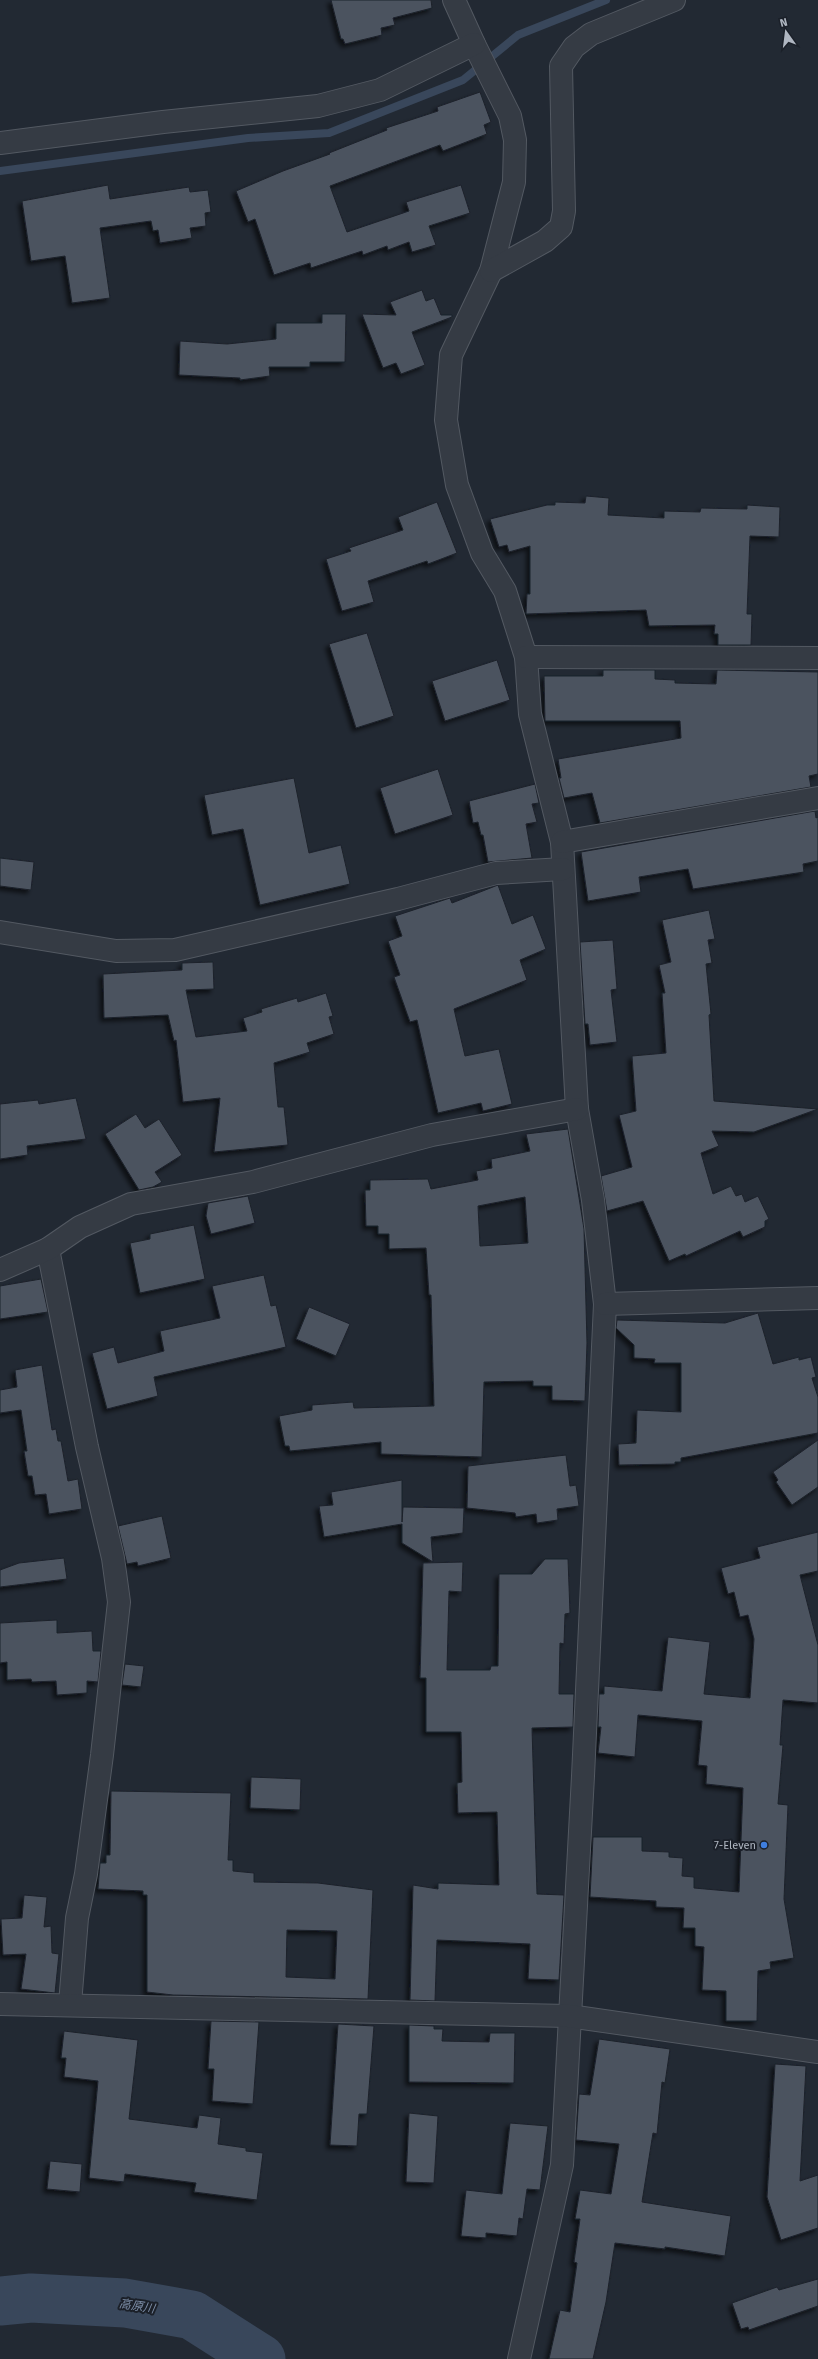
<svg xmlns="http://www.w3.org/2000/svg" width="818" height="2359" font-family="'Fira Sans','Noto Sans JP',sans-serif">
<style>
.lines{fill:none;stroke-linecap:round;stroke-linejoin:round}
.stream{stroke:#39475b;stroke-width:8}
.river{stroke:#39475b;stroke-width:49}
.building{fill:#4b535f;stroke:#1d222b;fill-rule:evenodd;filter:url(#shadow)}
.minor-casing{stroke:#535962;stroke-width:24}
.minor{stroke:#353b44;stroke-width:22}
.shop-dot{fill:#3f7fe0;stroke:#1b2029;stroke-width:1.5}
.labels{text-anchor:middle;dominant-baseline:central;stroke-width:4;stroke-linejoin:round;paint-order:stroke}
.poi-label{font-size:11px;fill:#afb6c1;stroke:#1b2029;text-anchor:end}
.water-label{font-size:12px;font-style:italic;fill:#7c8da6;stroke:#1b2029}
</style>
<defs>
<filter id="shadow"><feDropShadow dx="-3.5" dy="3.5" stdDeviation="2" flood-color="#0009"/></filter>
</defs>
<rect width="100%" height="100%" fill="#222933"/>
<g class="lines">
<polyline class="stream" points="0,171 248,138 329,133 463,80 518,35 606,0"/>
<polyline class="river" points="0,2301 31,2298 125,2303 192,2315 261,2359"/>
</g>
<g class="building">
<polygon points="331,0 431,0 432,8 393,18 395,25 381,28 382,35 345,44 343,39 341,39"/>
<polygon points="480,92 491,122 484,125 487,134 443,151 440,145 330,186 347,232 409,211 406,202 461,185 470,213 429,226 436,245 412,252 409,242 388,250 387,246 363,255 362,251 311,268 310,263 274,275 255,219 248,222 236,191 283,171 330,154 329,153 387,130 386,128 438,111 437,107"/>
<polygon points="108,185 110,199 189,187 190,192 208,190 211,212 205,213 206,226 190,228 192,238 160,243 158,230 153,231 151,221 100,228 110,298 72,303 65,256 31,261 22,201"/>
<polygon points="422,290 426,301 434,298 441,315 452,315 452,317 412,332 425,365 401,374 396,363 383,368 362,314 396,315 390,302"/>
<polygon points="322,314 346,314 345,362 310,362 310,367 269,367 270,376 240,380 240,378 179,375 180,341 227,344 276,339 276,323 322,323"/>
<polygon points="586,496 609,498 608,515 664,518 664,511 700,512 701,508 747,509 747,505 780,507 779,537 750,536 747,614 752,614 751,645 718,645 718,634 714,634 715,625 649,626 646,610 526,614 527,594 530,594 530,546 509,552 507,545 499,547 490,519 547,505 555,505 555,502 585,503"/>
<polygon points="437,502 457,553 428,564 427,561 368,581 374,602 342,611 326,559 351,551 349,548 403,530 398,517"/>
<polygon points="367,633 394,716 356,728 329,644"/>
<polygon points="497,660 510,700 445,721 432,681"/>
<polygon points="603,670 655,670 655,679 675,680 675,683 716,684 717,670 818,672 818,774 809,776 811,787 600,823 592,793 564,798 559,778 561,778 558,759 681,738 680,721 545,721 544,676 603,676"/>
<polygon points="438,769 453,815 395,834 380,788"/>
<polygon points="294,778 309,853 341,845 350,884 260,905 243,829 212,835 204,795"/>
<polygon points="535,784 539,803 532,804 537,822 526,824 532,858 488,862 483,835 481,835 478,822 473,823 469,801"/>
<polygon points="815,811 816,818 818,817 818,861 803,864 804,872 693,889 688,869 639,877 641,892 588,901 581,852"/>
<polygon points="0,858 34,862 31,890 0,886"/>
<polygon points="498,885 512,924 533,915 546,949 520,960 527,980 454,1009 465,1056 499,1049 512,1104 483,1111 481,1103 438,1113 417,1020 410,1022 394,977 400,975 388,941 402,936 395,916 450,898 452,903"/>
<polygon points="709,910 715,939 708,940 712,963 706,964 711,1014 709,1015 714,1101 818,1109 754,1132 712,1131 719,1146 701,1153 713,1194 731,1186 736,1196 742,1194 745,1202 758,1196 769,1219 765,1221 765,1227 743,1237 740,1231 686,1256 685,1254 669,1261 643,1201 607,1211 601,1176 632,1167 619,1115 636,1111 632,1056 666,1053 662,993 665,993 659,965 671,962 662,920"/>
<polygon points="613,940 617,989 611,990 617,1042 590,1045 588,1024 585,1024 580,942"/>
<polygon points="213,962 214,989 186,990 196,1037 247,1031 243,1018 262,1012 261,1009 297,998 298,1002 326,993 333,1016 329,1017 334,1034 307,1043 310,1052 274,1063 278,1107 284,1107 288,1145 214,1152 220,1098 183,1102 176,1040 174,1041 168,1015 104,1018 103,974 182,970 182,963"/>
<polygon points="76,1098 86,1139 27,1146 28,1155 0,1159 0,1104 38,1100 39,1104"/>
<polygon points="136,1114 145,1128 159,1119 182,1155 155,1172 162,1182 153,1187 139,1190 105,1134"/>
<path d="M568,1129l16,100 3,114 -2,58 -33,-1v-14h-19v-5l-49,1 -2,75 -101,-3v-12l-91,9 -1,-5h-4l-6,-30 33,-6v-5l41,-3 1,6 80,-2 -3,-111h-2l-3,-47 -37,1v-15h-11v-8h-12l-1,-36h5v-10l58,-1 3,10 47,-9 -2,-9 16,-3 -1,-9 39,-8 -4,-17zM525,1197l3,46 -48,3 -2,-40z"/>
<polygon points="248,1196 255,1223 211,1234 206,1216 208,1203"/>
<polygon points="194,1225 205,1279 140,1293 130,1243 150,1239 150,1234"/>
<polygon points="264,1275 271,1306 276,1305 286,1347 154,1377 158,1396 107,1409 92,1353 114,1347 118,1363 164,1351 160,1331 220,1318 212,1286"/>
<polygon points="41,1279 48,1312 0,1319 0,1286"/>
<polygon points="309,1307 350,1324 336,1356 296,1339"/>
<polygon points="758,1313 773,1364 799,1357 799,1360 811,1357 816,1377 812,1378 818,1397 818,1433 681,1458 681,1462 675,1462 675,1464 619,1465 618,1444 636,1443 637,1410 681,1412 681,1363 654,1363 655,1359 634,1358 634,1345 616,1328 617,1320 725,1323"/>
<polygon points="42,1365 52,1430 56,1429 58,1441 61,1441 68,1481 78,1479 82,1509 49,1514 46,1494 35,1495 32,1476 28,1476 24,1451 27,1451 21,1410 0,1413 0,1390 17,1387 15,1370"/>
<polygon points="818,1440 818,1487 792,1505 776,1482 778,1480 773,1472"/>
<polygon points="566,1455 570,1486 576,1485 579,1506 557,1509 558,1520 537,1523 536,1514 516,1517 515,1513 467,1508 468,1466"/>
<polygon points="402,1480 402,1522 403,1507 464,1508 463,1533 431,1537 433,1562 402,1543 402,1524 324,1537 319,1506 333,1505 331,1492"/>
<polygon points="162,1516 171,1558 138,1566 137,1562 127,1564 118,1526"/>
<polygon points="818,1532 818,1571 800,1575 818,1645 818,1703 783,1700 780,1745 783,1745 778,1804 788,1805 784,1899 794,1958 770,1962 771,1969 758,1971 757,2021 726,2021 726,1991 702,1990 704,1947 695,1946 695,1928 683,1928 684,1908 656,1907 656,1901 590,1897 593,1837 642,1837 642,1851 669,1852 669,1857 683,1858 682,1876 694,1877 694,1888 739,1892 743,1788 706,1784 707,1766 698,1765 702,1721 638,1715 635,1757 598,1753 601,1727 598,1727 599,1694 604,1694 604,1686 662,1691 668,1637 710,1642 704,1694 750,1698 754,1639 748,1615 740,1617 734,1592 728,1594 721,1568 760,1558 757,1547"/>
<polygon points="64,1558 67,1579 0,1587 0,1570 19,1563"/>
<polygon points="545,1559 568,1559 570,1613 565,1614 564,1644 560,1643 559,1694 574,1694 573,1727 532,1728 537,1894 564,1895 559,1980 528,1979 530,1944 437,1940 435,2001 410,2000 413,1885 438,1889 438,1883 499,1885 497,1812 458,1813 457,1783 462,1782 461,1732 426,1732 426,1678 420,1678 423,1563 463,1562 462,1592 449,1591 447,1670 490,1670 491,1666 498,1666 499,1574 532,1574"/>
<polygon points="57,1620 57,1633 92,1631 93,1651 101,1651 98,1682 87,1681 87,1693 57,1695 56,1681 32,1682 31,1679 7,1680 7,1662 0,1663 0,1623"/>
<polygon points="125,1664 144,1666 141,1687 122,1685"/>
<polygon points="251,1777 301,1779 300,1810 250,1808"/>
<path d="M111,1791l120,2 -3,67h5v11l21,2v9l64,1 55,7 -5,109 -195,-4 -26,-3v-97h-4v-4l-45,-2 2,-26h6v-8h4zM287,1930l50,1 -2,48 -49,-2z"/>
<polygon points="24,1895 47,1897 44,1927 51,1926 52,1953 59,1954 55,1993 21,1989 26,1954 3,1955 1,1919 22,1918"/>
<polygon points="211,2021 259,2022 253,2104 212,2101 214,2069 208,2069"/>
<polygon points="338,2024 374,2026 367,2114 359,2114 357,2146 330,2145"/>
<polygon points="409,2025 434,2026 434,2029 443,2029 442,2041 489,2042 490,2033 515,2033 514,2083 409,2082"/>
<polygon points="64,2031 138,2040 129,2119 197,2128 199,2115 221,2118 218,2144 246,2148 246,2151 263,2153 257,2200 194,2192 196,2183 125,2174 124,2182 89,2178 98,2081 64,2077 66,2058 61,2058"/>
<polygon points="599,2039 670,2049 665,2083 662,2082 657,2134 653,2133 642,2202 731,2216 725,2256 665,2247 665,2249 615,2243 606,2302 593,2359 549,2359 560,2310 570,2312 577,2263 574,2262 580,2219 575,2219 580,2190 611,2194 619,2144 576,2140 579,2094 590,2095"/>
<polygon points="775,2064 806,2066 800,2181 818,2175 818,2228 781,2240 767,2197"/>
<polygon points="409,2113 438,2116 434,2183 406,2182"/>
<polygon points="510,2123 548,2126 540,2190 527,2189 523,2219 519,2218 517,2236 486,2233 486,2238 461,2236 466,2190 502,2194"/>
<polygon points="50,2161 82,2164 80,2192 47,2189"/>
<polygon points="818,2279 818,2306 749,2330 748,2327 741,2329 732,2303 777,2287 779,2290"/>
</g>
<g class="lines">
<g class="minor-casing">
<g id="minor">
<polyline points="454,0 474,44 510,116 515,140 514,182 491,271 451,355 446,420 457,485 482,553 505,591 526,657 530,714 562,842 577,1109 593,1200 605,1304 583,1776 562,2165 519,2359"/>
<polyline points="0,143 163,122 318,106 380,90 474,44"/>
<polyline points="491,271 545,241 561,227 564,211 561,66 574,47 591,34 674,0"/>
<polyline points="526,657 818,658"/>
<polyline points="562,842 818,798"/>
<polyline points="0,932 116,951 175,950 398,899 496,873 563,869"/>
<polyline points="48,1249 87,1447 113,1558 119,1602 102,1755 86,1874 77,1918 70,2004"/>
<polyline points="0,1270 48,1249 80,1227 131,1204 253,1182 432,1135 577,1109"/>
<polyline points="605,1304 818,1298"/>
<polyline points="0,2004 569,2016 818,2052"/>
</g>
</g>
<use href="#minor" class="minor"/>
</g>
<circle class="shop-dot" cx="764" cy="1845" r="4"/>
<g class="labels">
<g class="poi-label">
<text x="756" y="1845">7-Eleven</text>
</g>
<g class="water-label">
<text transform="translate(137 2306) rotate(9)">高原川</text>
</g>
</g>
<g transform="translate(786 32) rotate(346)" stroke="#1b2029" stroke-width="3" paint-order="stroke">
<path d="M0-3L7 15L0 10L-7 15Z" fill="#afb6c1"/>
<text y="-6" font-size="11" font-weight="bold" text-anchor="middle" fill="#afb6c1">N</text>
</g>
</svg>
